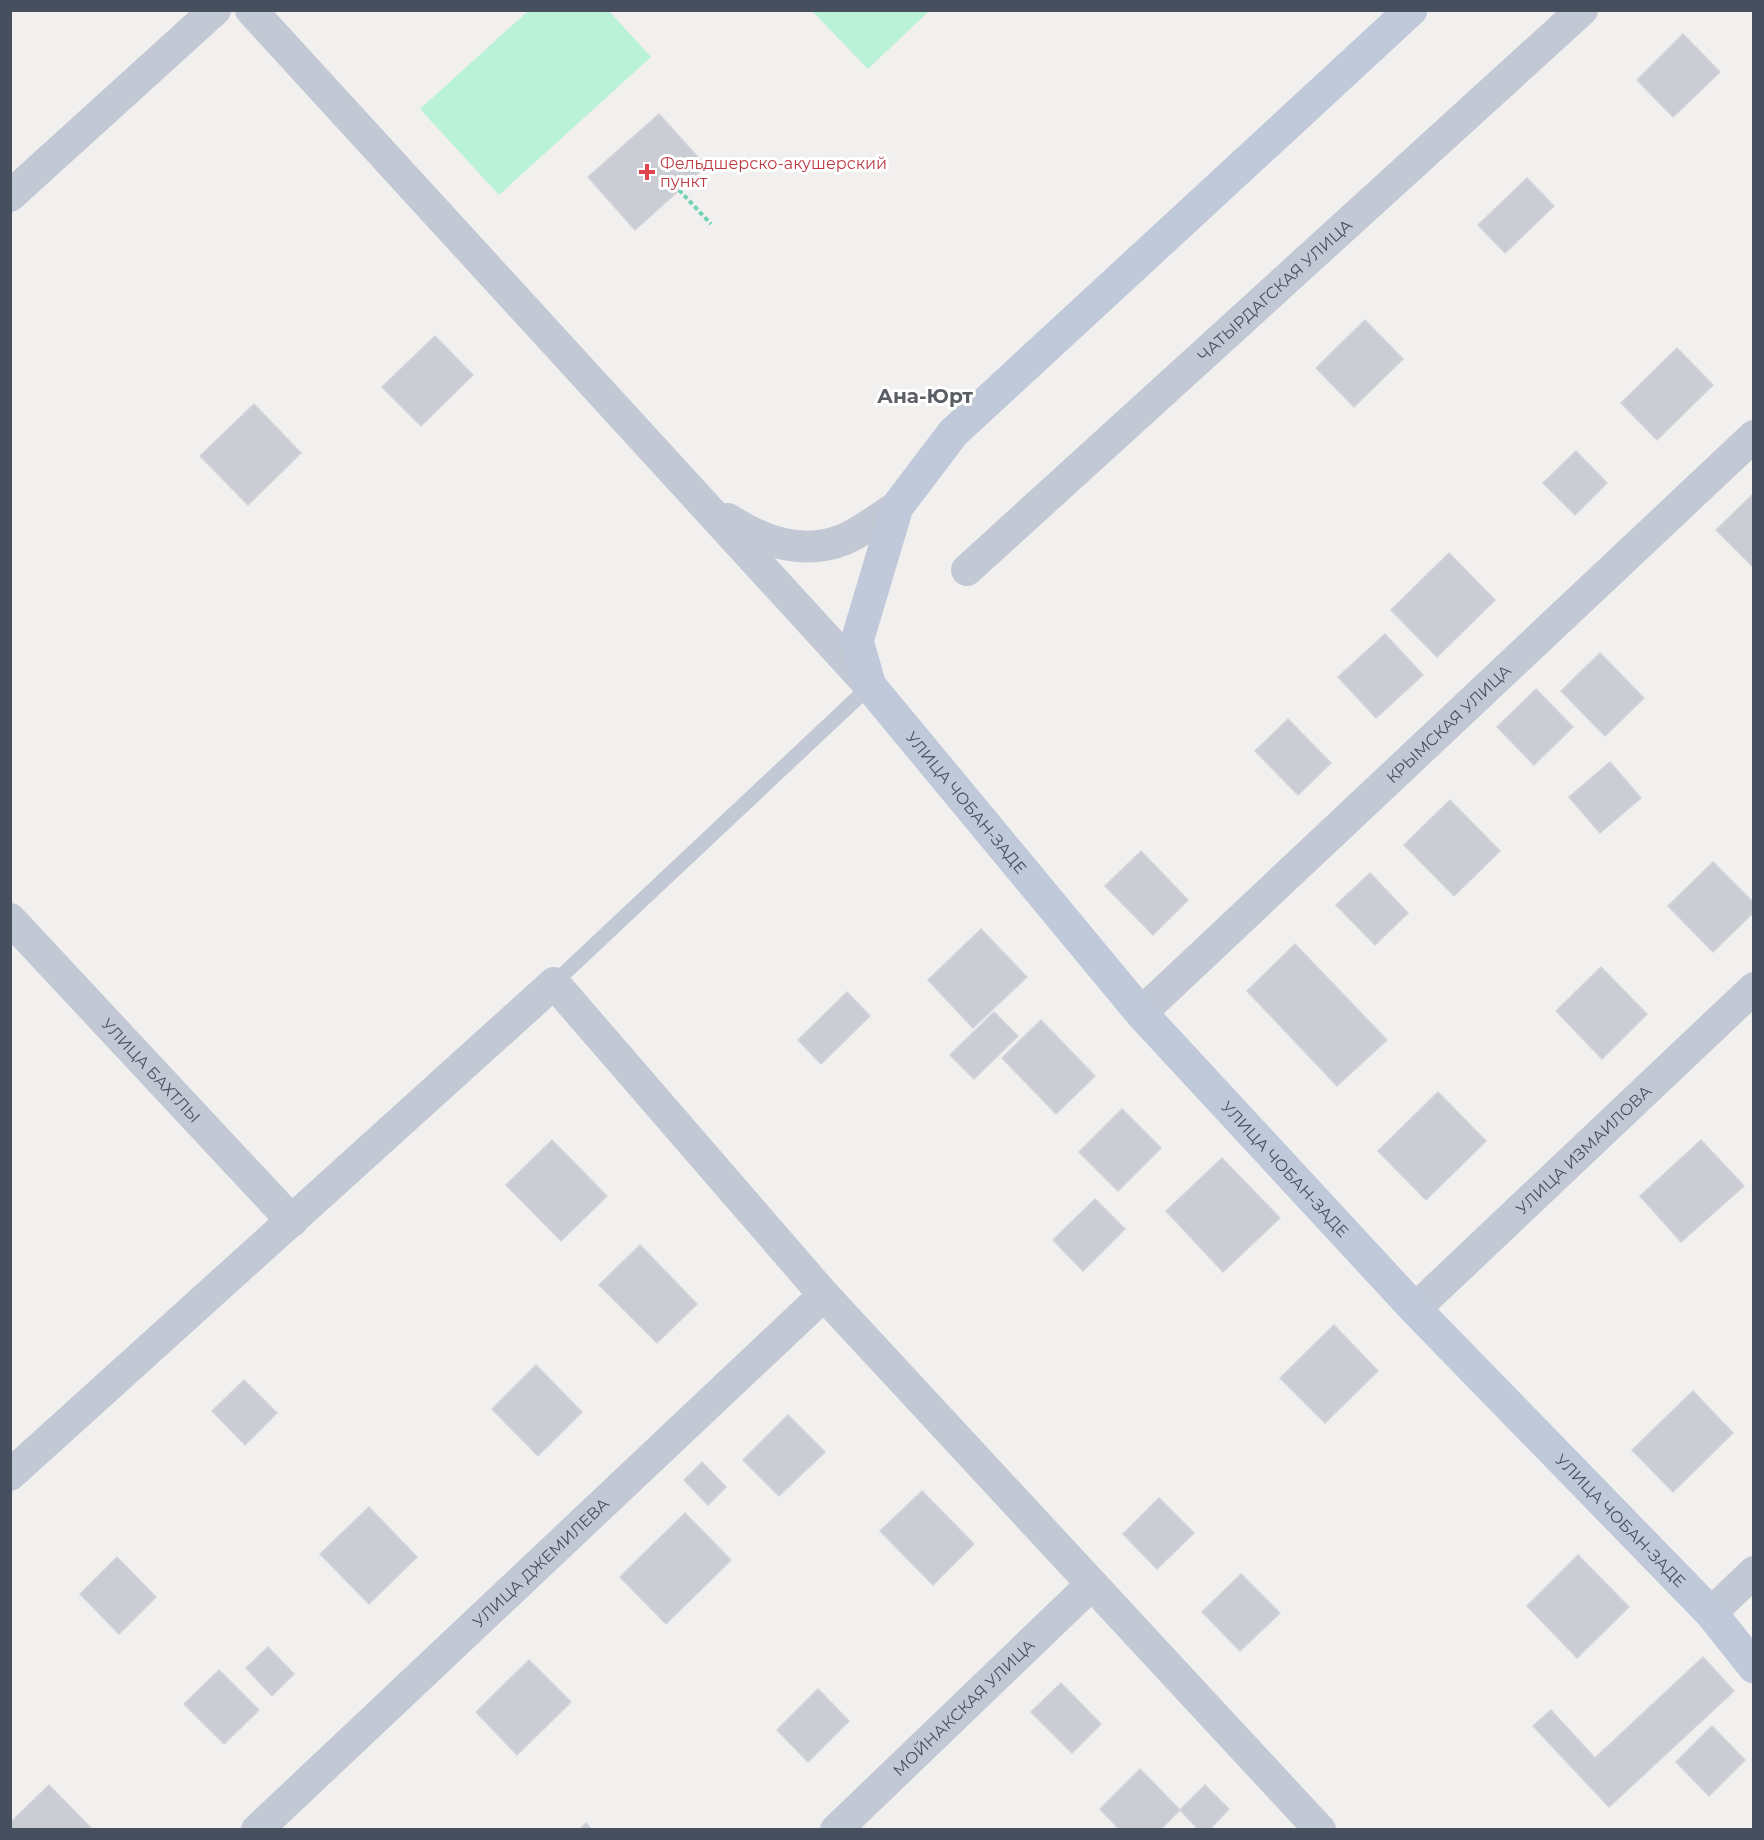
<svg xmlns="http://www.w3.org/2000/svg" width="1764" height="1840" font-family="Montserrat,sans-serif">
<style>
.green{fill:#baf2d8}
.building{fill:#cbcdd5;stroke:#d3d4db;stroke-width:1.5}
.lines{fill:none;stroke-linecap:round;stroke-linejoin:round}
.path{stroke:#70d3b1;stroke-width:4;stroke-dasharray:4.5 3;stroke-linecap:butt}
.service{stroke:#c2c9d5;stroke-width:15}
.minor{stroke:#c2c9d5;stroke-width:32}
.secondary{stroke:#c0c9d9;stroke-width:33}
.health-dot{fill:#e0444e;stroke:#fff;stroke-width:2}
.labels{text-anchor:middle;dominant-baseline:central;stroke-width:6;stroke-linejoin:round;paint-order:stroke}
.health-label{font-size:16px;fill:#be3a42;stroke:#fff;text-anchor:start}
.street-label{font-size:16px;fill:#464f5e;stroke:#fff}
.quarter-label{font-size:20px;font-weight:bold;fill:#5b5e65;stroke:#fff}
</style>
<rect width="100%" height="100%" fill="#f2efef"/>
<g class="green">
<polygon points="528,11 609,11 651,57 499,195 420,109"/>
<polygon points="812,11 929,11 868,69"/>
</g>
<g class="building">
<polygon points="1683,34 1720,72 1673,117 1637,80"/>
<polygon points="659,114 706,166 635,230 588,177"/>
<polygon points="1527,178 1554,206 1505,253 1478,225"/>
<polygon points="1365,320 1403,359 1354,407 1316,368"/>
<polygon points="435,336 473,375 421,426 382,387"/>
<polygon points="1677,348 1713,385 1657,440 1621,403"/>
<polygon points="254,404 301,453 248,505 200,456"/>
<polygon points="1576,451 1607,483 1575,515 1543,483"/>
<polygon points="1754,493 1754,568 1716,530"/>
<polygon points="1449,553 1495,600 1437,657 1391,610"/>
<polygon points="1385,634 1423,675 1376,718 1338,677"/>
<polygon points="1600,653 1644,698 1605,736 1561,691"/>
<polygon points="1536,689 1573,727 1534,765 1497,727"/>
<polygon points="1288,719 1331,763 1298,795 1255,751"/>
<polygon points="1610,762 1641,798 1600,833 1569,797"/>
<polygon points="1450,800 1500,851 1454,896 1404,845"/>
<polygon points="1141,851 1188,900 1153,935 1105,886"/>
<polygon points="1713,862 1754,903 1754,912 1713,952 1668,906"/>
<polygon points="1370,873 1408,913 1375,945 1336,905"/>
<polygon points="981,929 1027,977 973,1028 928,980"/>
<polygon points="1295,944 1387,1040 1337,1086 1247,991"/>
<polygon points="1601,967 1647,1014 1602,1059 1556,1011"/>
<polygon points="847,992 870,1016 821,1064 798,1040"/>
<polygon points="994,1012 1018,1036 974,1079 950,1055"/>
<polygon points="1041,1020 1095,1076 1056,1114 1002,1058"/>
<polygon points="1438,1092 1486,1141 1426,1200 1378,1151"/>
<polygon points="1122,1109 1161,1148 1118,1191 1079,1152"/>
<polygon points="552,1140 607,1196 561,1241 506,1185"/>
<polygon points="1701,1140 1744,1186 1681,1242 1640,1196"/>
<polygon points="1222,1158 1280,1218 1223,1272 1166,1211"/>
<polygon points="1095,1199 1125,1229 1083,1271 1053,1240"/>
<polygon points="640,1245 697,1304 657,1343 599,1285"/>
<polygon points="1334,1325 1378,1371 1325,1423 1280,1378"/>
<polygon points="536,1365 582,1412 538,1456 492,1409"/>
<polygon points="244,1380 277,1413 245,1445 212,1411"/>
<polygon points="1693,1391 1733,1433 1673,1492 1632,1450"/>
<polygon points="788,1415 825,1452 779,1496 743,1460"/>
<polygon points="702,1462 726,1487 708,1505 684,1480"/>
<polygon points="922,1491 974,1544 933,1585 880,1531"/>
<polygon points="1159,1498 1194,1533 1157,1569 1123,1534"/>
<polygon points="369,1507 417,1557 369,1604 320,1554"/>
<polygon points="685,1513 731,1560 666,1624 620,1577"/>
<polygon points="1578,1555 1629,1607 1577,1658 1527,1606"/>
<polygon points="117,1557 156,1597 119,1634 80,1594"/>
<polygon points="1241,1574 1280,1613 1240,1651 1202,1612"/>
<polygon points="268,1647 294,1674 272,1696 246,1668"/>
<polygon points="1703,1657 1734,1691 1609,1807 1533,1726 1551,1710 1595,1758"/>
<polygon points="529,1660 571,1702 517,1755 476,1712"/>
<polygon points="219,1670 259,1710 224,1744 184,1704"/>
<polygon points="1061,1683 1101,1724 1072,1753 1031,1712"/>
<polygon points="818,1689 849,1721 808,1762 777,1730"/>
<polygon points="1712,1726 1745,1760 1709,1796 1676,1762"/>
<polygon points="1140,1769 1180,1810 1160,1830 1120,1830 1100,1809"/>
<polygon points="49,1785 93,1830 13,1830 10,1827 10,1823"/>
<polygon points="1205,1785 1229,1809 1209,1830 1199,1830 1180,1810"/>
<polygon points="586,1823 592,1830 579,1830"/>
</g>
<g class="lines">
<polyline class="path" points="679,190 711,224"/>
<polyline class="service" points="554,983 870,686"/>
<g class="minor">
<polyline points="251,10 870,686"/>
<polyline points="10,196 215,10"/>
<path d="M728,519c35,23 77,37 117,20 18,-8 35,-22 52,-32"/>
<path id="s1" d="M967,570l615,-560"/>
<path id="s2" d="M10,919l282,302"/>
<path id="s3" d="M1141,1013l613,-577"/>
<path id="s4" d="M1415,1309l339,-321"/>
<polyline points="10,1475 554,983 824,1295 1320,1830"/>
<polyline points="1711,1613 1754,1572"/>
<path id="s5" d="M257,1830l567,-535"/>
<path id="s6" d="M836,1830l256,-246"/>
</g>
<path class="secondary" id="s7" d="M1411,10l-458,423 -56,74 -40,134 13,45 271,327 274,296 296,304 43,54"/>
</g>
<path class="health-dot" d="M644 163h6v6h6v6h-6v6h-6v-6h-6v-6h6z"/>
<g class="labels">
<g class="health-label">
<text x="660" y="163">Фельдшерско-акушерский<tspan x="660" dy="18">пункт</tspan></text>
</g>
<g class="street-label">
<text stroke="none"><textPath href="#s1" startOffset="416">ЧАТЫРДАГСКАЯ УЛИЦА</textPath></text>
<text stroke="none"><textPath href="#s3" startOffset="422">КРЫМСКАЯ УЛИЦА</textPath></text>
<text stroke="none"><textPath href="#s7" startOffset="1054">УЛИЦА ЧОБАН-ЗАДЕ</textPath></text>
<text stroke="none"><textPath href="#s2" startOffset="207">УЛИЦА БАХТЛЫ</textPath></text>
<text stroke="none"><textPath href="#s4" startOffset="232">УЛИЦА ИЗМАИЛОВА</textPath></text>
<text stroke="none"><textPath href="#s7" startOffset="1540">УЛИЦА ЧОБАН-ЗАДЕ</textPath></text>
<text stroke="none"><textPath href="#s7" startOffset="2026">УЛИЦА ЧОБАН-ЗАДЕ</textPath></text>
<text stroke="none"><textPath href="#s5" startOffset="390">УЛИЦА ДЖЕМИЛЕВА</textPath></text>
<text stroke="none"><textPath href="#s6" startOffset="177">МОЙНАКСКАЯ УЛИЦА</textPath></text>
</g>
<g class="quarter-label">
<text x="925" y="396">Ана-Юрт</text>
</g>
</g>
<rect width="1764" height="1840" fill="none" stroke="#464f5e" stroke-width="24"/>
</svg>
